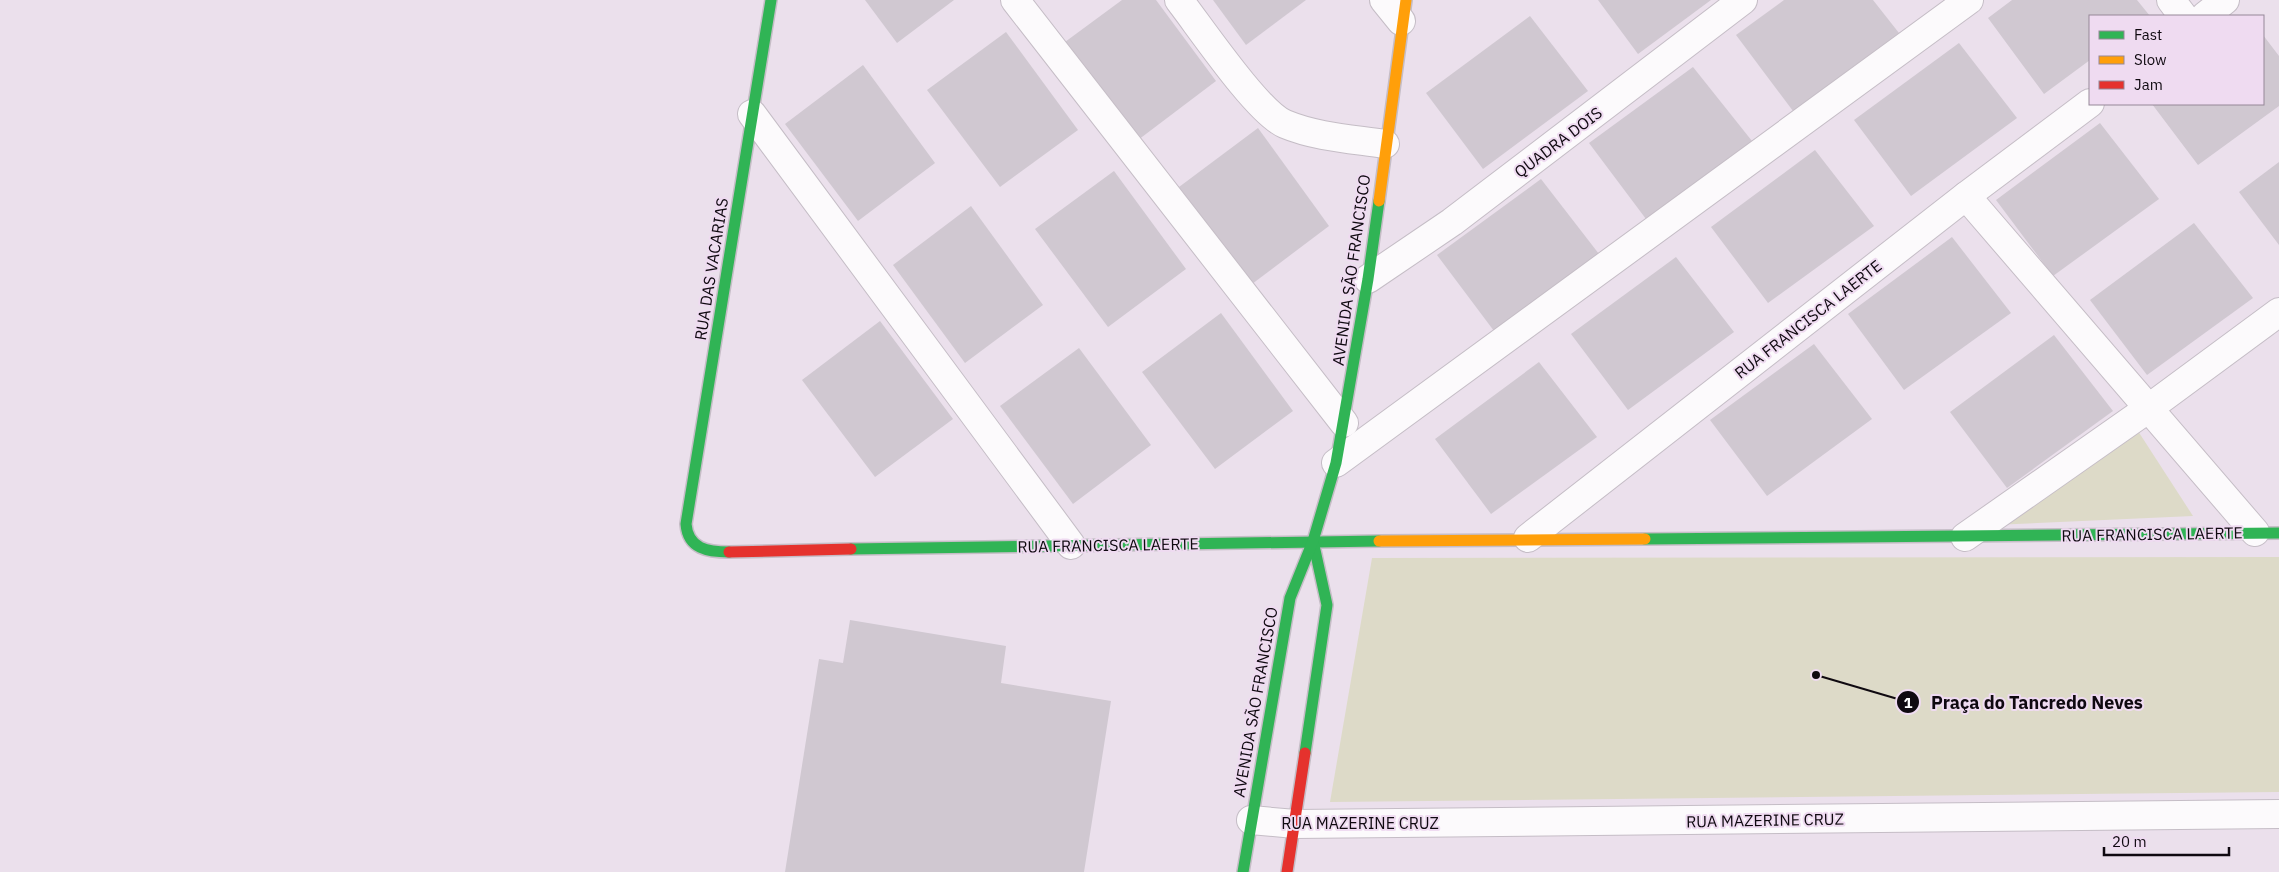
<svg xmlns="http://www.w3.org/2000/svg" width="2279" height="872" font-family="'IBM Plex Sans',sans-serif">
<style>
.green{fill:#dddac8}
.building{fill:#d0c8d1}
.lines{fill:none;stroke-linecap:round;stroke-linejoin:round}
.street-casing{stroke:#c5bdc6;stroke-width:30}
.fast-casing{stroke:#c5bdc6;stroke-width:14}
.slow-casing{stroke:#c5bdc6;stroke-width:14}
.jam-casing{stroke:#c5bdc6;stroke-width:14}
.street{stroke:#fcfafc;stroke-width:28}
.fast{stroke:#30b455;stroke-width:11}
.slow{stroke:#ff9f0a;stroke-width:11}
.jam{stroke:#e5322d;stroke-width:11}
.labels{text-anchor:middle;dominant-baseline:central;stroke-width:4;stroke-linejoin:round;paint-order:stroke}
.street-label{font-size:16px;fill:#0f0910;stroke:#efdbf1}
.leader{fill:none;stroke:#0f0910;stroke-width:2}
.callout-dot{fill:#0f0910;stroke:#efdbf1;stroke-width:2}
.mark-label{font-size:15px;text-anchor:middle;font-weight:bold;fill:#fff}
.callout-label{font-size:18px;text-anchor:middle;font-weight:bold;fill:#0f0910;stroke:#efdbf1;stroke-width:4;stroke-linejoin:round;paint-order:stroke}
</style>
<rect width="100%" height="100%" fill="#ebe0ec"/>
<g class="green">
<polygon points="2138,431 2193,516 1993,525"/>
<polygon points="2279,557 2279,792 1330,802 1372,558"/>
</g>
<g class="building">
<polygon points="865,0 954,0 897,43"/>
<polygon points="1122,0 1156,0 1216,81 1138,140 1065,42"/>
<polygon points="1213,0 1306,0 1246,45"/>
<polygon points="1598,0 1711,0 1638,54"/>
<polygon points="1784,0 1873,0 1899,33 1793,111 1736,35"/>
<polygon points="2012,0 2137,0 2150,16 2090,16 2090,60 2044,94 1988,18"/>
<polygon points="1530,16 1588,91 1483,169 1426,93"/>
<polygon points="1006,32 1078,130 1000,187 927,90"/>
<polygon points="2263,35 2279,56 2279,106 2198,165 2152,104 2263,104"/>
<polygon points="1959,43 2017,118 1911,196 1854,120"/>
<polygon points="863,65 935,163 858,221 785,124"/>
<polygon points="1693,67 1752,141 1646,219 1589,143"/>
<polygon points="2100,123 2159,199 2053,276 1996,200"/>
<polygon points="1258,128 1329,226 1252,284 1179,187"/>
<polygon points="1815,150 1874,226 1768,303 1711,227"/>
<polygon points="2279,162 2279,245 2239,192"/>
<polygon points="1114,171 1186,269 1108,327 1035,229"/>
<polygon points="1541,179 1599,254 1494,331 1437,255"/>
<polygon points="971,206 1043,305 965,363 893,265"/>
<polygon points="2194,223 2253,298 2147,375 2090,300"/>
<polygon points="1952,237 2011,313 1904,390 1848,314"/>
<polygon points="1676,257 1734,332 1628,410 1571,334"/>
<polygon points="1221,313 1293,411 1215,469 1142,372"/>
<polygon points="880,321 953,419 875,477 802,380"/>
<polygon points="2054,335 2113,411 2007,488 1950,412"/>
<polygon points="1814,344 1872,419 1767,496 1710,420"/>
<polygon points="1079,348 1151,445 1073,504 1000,406"/>
<polygon points="1539,362 1597,437 1491,514 1435,439"/>
<polygon points="850,620 1006,646 1001,683 1111,701 1084,872 785,872 819,659 843,663"/>
</g>
<g class="lines">
<g class="street-casing">
<g id="street">
<polyline points="1015,0 1344,423"/>
<path d="M1179,0c21,27 79,113 106,124 31,13 67,15 100,20"/>
<polyline points="1384,0 1401,21"/>
<polyline points="2171,0 2183,16"/>
<polyline points="2205,16 2225,0"/>
<polyline points="752,114 1071,545"/>
<polyline points="1966,196 2255,532"/>
<polyline points="1368,279 1452,222 1743,0"/>
<polyline points="1336,463 1969,0"/>
<polyline points="1965,537 2149,408 2279,312"/>
<polyline points="1528,538 1966,196 2090,103"/>
<polyline points="1251,820 1295,824 2279,814"/>
</g>
</g>
<g class="fast-casing">
<g id="fast">
<polyline points="1645,539 2279,533"/>
<polyline points="851,549 1379,541"/>
<path d="M729,552c-21,0 -41,-3 -43,-28l85,-524"/>
<polyline points="1305,753 1327,605 1313,541"/>
<polyline points="1243,872 1290,598 1313,541 1336,463 1368,279 1379,201"/>
</g>
</g>
<g class="slow-casing">
<g id="slow">
<polyline points="1379,201 1406,0"/>
<polyline points="1379,541 1645,539"/>
</g>
</g>
<g class="jam-casing">
<g id="jam">
<polyline points="729,552 851,549"/>
<polyline points="1287,872 1305,753"/>
</g>
</g>
<use href="#street" class="street"/>
<use href="#fast" class="fast"/>
<use href="#slow" class="slow"/>
<use href="#jam" class="jam"/>
</g>
<g class="labels">
<g class="street-label">
<text transform="translate(1558 142) rotate(-37)">QUADRA DOIS</text>
<text transform="translate(711 269) rotate(-81)">RUA DAS VACARIAS</text>
<text transform="translate(1351 270) rotate(-82)">AVENIDA SÃO FRANCISCO</text>
<text transform="translate(1808 319) rotate(-38)">RUA FRANCISCA LAERTE</text>
<text transform="translate(2152 534) rotate(-1)">RUA FRANCISCA LAERTE</text>
<text transform="translate(1108 545) rotate(-1)">RUA FRANCISCA LAERTE</text>
<text transform="translate(1255 702) rotate(-80)">AVENIDA SÃO FRANCISCO</text>
<text transform="translate(1765 820) rotate(-1)">RUA MAZERINE CRUZ</text>
<text x="1360" y="823">RUA MAZERINE CRUZ</text>
</g>
</g>
<path class="leader" d="M1816 675L1908 702"/>
<g class="callout-dot">
<circle cx="1816" cy="675" r="5"/>
<circle cx="1908" cy="702" r="12"/>
</g>
<g class="mark-label">
<text x="1908" y="708">1</text>
</g>
<g class="callout-label">
<text x="2037" y="709">Praça do Tancredo Neves</text>
</g>
<rect x="2089" y="15" width="175" height="90" fill="#efdbf1" stroke="#958797"/>
<rect x="2099" y="31" width="25" height="8" fill="#30b455" stroke="#958797"/>
<text x="2134" y="40" font-size="15" fill="#0f0910">Fast</text>
<rect x="2099" y="56" width="25" height="8" fill="#ff9f0a" stroke="#958797"/>
<text x="2134" y="65" font-size="15" fill="#0f0910">Slow</text>
<rect x="2099" y="81" width="25" height="8" fill="#e5322d" stroke="#958797"/>
<text x="2134" y="90" font-size="15" fill="#0f0910">Jam</text>
<path d="M2104 847v8h125v-8" fill="none" stroke="#0f0910" stroke-width="2.5"/>
<text x="2112" y="847" font-size="15" fill="#0f0910" stroke="#efdbf1" stroke-width="4" paint-order="stroke">20 m</text>
</svg>
